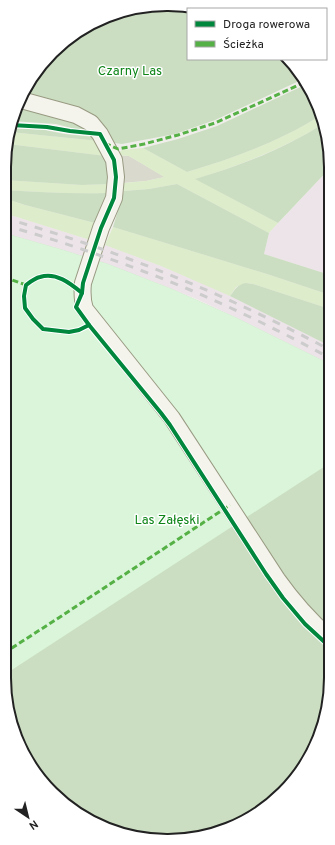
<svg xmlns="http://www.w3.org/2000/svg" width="335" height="845" font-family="Overpass,sans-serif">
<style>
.industrial{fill:#ede4e9}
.construction{fill:#d9d9cd}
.grass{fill:#ddeccb}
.forest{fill:#cbdec1}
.park{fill:#daf5da}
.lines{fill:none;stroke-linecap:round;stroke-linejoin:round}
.secondary-casing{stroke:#999a82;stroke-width:18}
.secondary{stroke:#f4f4ed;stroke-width:16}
.rail{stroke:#ccc;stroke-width:3;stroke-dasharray:8 8;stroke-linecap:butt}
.quiet{stroke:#55b145;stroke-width:3;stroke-dasharray:6 3;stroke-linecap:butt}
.cycleway-casing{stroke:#fff;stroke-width:6}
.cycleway{stroke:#00873e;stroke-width:4}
.labels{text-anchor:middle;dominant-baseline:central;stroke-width:3;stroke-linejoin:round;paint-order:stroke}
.park-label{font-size:13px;fill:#0c8416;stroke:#fff}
.rim{fill:none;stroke:#222;stroke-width:2}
</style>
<rect width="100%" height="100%" fill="#f0eeeb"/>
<g class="industrial">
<polygon points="330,168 330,275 264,254 269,233"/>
<polygon points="4,213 90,240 83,256 60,249 4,233"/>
<polygon points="105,245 161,266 204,284 246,303 330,346 330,364 237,318 197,299 152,281 98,261"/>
</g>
<polygon class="construction" points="116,155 129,156 165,177 146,181 123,183"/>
<g class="grass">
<path d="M320,116l3,8c-40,25 -83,41 -127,55l82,44 -9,10 -92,-49 -28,5 -25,2 -1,-8 23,-2 18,-4 -35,-21 -13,-1 6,-5 21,-2 44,24c47,-14 91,-30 133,-56z"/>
<polygon points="10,132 99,141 106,156 8,144"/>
<path d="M4,180l78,5 28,-1 -4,11v-2c-34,1 -68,-1 -102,-3z"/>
<polygon points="4,198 25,205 95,223 90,240 4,213"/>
<polygon points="113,227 267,274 330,295 330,309 253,284 246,283 236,287 230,296 161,266 105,245"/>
</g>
<g class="forest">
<polygon points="157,4 192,9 188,9 188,59 290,59 303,78 299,81 215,120 175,134 122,144 115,143 24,96 44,60 95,21"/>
<path d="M307,84l7,11 6,21c-42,26 -86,42 -133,56l-44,-24 35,-9 39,-13z"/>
<polygon points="19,104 74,120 92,130 75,129 56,124 12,121 13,115"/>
<path d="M323,124l7,22v22l-52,55 -83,-44c45,-13 88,-30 128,-55z"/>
<polygon points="11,128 45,130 65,134 95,137 99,141 10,132"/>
<polygon points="8,144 106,156 110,184 82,185 4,180 4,168"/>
<polygon points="177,184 269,233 264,254 330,275 330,295 267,274 113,227 124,191 149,189"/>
<path d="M4,190c34,2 68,4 102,3v2l-11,28 -70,-18 -21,-7z"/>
<polygon points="4,233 60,249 108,264 172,289 237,318 330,364 331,677 322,730 297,777 249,819 200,838 146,840 86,819 44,785 13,730 4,677"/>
<path d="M246,283l7,1 77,25v37l-100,-50c6,-7 6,-11 16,-13z"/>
</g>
<polygon class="park" points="4,233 60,249 108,264 172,289 237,318 330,364 330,463 4,675"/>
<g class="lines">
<g class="secondary-casing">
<path id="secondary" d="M21,100l55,15 15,8 9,11 14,26 2,17 -2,21 -13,30 -18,55c-1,10 -1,17 2,26l87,109 105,161c17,24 32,41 54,60"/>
</g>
<use href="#secondary" class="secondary"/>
<g class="rail">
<path d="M4,218c113,32 222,76 326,132"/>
<path d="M4,225c46,13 91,28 136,45 65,24 129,55 190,88"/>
</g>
<g class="quiet">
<polyline points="105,143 118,149 144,144 178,135 215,123 301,84 305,81"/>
<polyline points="4,277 26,285"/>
<polyline points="4,653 60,617 230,505"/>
</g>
<g class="cycleway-casing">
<g id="cycleway">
<polyline points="11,125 47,127 70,131 100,134 114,160 116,177 114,198 101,228 83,283 82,293 76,307 89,325 161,413 170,425 266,574 283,598 305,624 331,648"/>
<path d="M82,293c-12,-10 -26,-21 -42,-16 -5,1 -10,5 -14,8l-2,11 1,12 8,11 10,10 26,3 10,-2 10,-5"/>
</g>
</g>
<use href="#cycleway" class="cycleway"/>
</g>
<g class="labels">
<g class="park-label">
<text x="130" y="72">Czarny Las</text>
<text x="167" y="521">Las Załęski</text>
</g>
</g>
<path d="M0 0H335V845H0ZM167 11H168A156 156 0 0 1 324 167V678A156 156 0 0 1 168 834H167A156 156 0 0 1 11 678V167A156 156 0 0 1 167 11Z" fill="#fff" fill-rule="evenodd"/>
<path class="rim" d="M167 11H168A156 156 0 0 1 324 167V678A156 156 0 0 1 168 834H167A156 156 0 0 1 11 678V167A156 156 0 0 1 167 11Z"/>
<rect x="187" y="8" width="140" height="52" fill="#ffffff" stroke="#a7a7a7"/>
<rect x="195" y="21" width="20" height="6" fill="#00873e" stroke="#a7a7a7"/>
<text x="223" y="28" font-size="12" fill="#222222">Droga rowerowa</text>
<rect x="195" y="41" width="20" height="6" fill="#55b145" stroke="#a7a7a7"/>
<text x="223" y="48" font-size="12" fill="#222222">Ścieżka</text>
<g transform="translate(28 817) rotate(145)" stroke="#ffffff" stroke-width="3" paint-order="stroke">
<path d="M0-3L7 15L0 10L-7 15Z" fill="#222222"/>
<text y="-6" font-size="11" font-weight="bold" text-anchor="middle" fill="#222222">N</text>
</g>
</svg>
